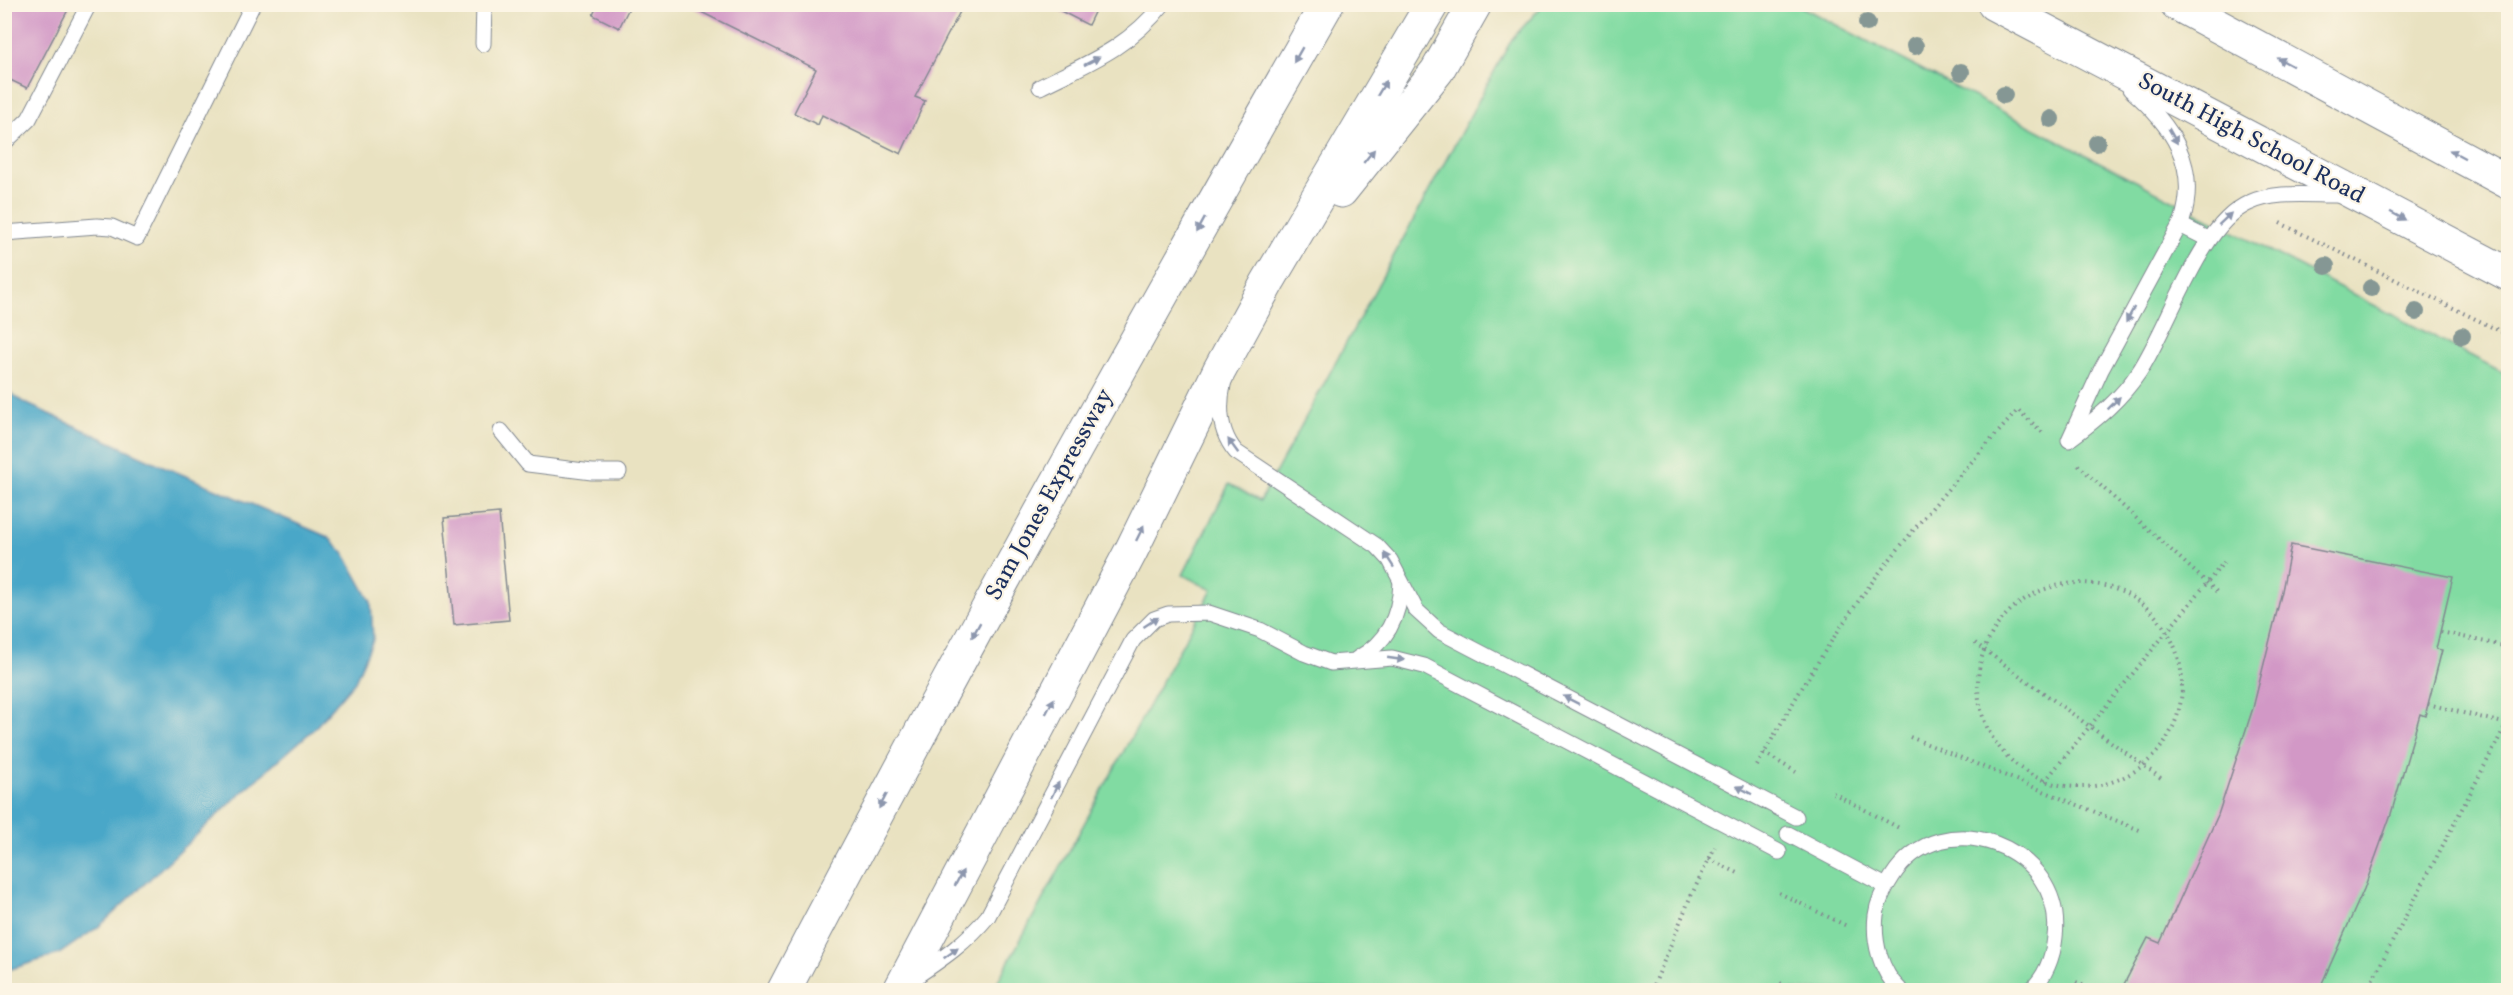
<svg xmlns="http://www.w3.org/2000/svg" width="2513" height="995" font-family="Vollkorn,serif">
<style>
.green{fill:#81dba2;stroke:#4e8580;stroke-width:1.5}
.water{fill:#4aa7c8;stroke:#326b93;stroke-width:1.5}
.building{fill:#d298c6}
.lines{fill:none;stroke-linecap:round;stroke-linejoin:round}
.lane-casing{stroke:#828890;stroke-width:17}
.secondary-casing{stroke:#828890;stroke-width:35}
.path{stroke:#828890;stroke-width:4;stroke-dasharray:1.5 4.5;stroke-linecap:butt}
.lane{stroke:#fff;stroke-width:15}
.secondary{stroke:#fff;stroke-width:33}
.tree{fill:#859794}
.oneway{fill:#8d97ae}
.labels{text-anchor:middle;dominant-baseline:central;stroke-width:4.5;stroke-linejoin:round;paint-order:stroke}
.street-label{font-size:24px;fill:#1b2f5e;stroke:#fcf5e5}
</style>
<rect width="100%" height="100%" fill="#fcf5e5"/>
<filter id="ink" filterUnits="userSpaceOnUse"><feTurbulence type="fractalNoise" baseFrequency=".0167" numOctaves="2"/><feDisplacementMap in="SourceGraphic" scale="12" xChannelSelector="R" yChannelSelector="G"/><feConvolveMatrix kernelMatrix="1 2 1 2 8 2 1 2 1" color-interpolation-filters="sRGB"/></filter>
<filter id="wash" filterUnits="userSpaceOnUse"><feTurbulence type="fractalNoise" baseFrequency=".008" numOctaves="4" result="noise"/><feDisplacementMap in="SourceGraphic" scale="24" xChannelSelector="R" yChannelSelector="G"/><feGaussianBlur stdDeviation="1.35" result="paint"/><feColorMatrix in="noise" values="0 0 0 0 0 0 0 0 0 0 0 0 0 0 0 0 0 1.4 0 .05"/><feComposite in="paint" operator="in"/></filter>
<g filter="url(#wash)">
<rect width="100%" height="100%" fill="#e9e2c1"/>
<polygon class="green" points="1543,5 1798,5 2508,375 2508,990 993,990 1212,590 1183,575 1229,484 1260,501 1512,39"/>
<polygon class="water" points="4,388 23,402 165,467 328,537 344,553 371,602 373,640 355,681 314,729 240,794 101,925 59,954 5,971"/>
<g id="blocks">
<g class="building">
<polygon points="4,4 71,4 27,88 4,77"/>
<polygon points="598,4 631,4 619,28 593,15"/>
<polygon points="685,4 964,4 915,97 925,101 901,154 822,115 818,125 794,113 816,69"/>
<polygon points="1047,4 1098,4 1088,25"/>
<polygon points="499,513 509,620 454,625 444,518"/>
<polygon points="2291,545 2453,577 2436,649 2442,650 2425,716 2420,714 2391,814 2364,889 2319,990 2121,990 2148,938 2160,943 2218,815 2253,708 2282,591"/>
</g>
</g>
</g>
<g filter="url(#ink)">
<use href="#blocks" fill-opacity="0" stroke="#828890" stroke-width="1.5"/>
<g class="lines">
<g class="lane-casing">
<g id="lane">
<polyline points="483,44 484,4"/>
<path d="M1040,87c48,-24 88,-39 123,-83"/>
<polyline points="4,143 29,119 89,4"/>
<polyline points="2180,225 2208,239"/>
<polyline points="4,233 97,226 112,227 137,238 253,4"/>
<path d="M1223,385c-5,24 -3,48 13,67l141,94 13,14 26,50 23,21 357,186"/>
<polyline points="501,431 528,464 592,472 619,472"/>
<path d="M2071,438c26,-19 50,-39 68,-66 31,-47 60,-147 110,-169 27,-13 65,-7 94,-8"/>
<path d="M2069,440l32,-70 81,-149c18,-56 -11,-97 -52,-132"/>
<path d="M1358,658c30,-16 42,-44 43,-76"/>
<polyline points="1788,834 1886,886"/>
<path d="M915,977c27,-18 52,-35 73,-61l145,-276 21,-21 14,-5 41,-1 51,17 44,23 27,10 61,-5 32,8 355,186"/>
<path d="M1900,990c-20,-19 -27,-49 -24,-75 2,-15 8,-26 16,-38 49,-78 174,-30 163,60 -2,20 -10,40 -24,53"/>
</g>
</g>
<g class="secondary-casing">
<g id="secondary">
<polyline points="1994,4 2508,274"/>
<polyline points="2177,4 2508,182"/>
<polyline points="1341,191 1437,71 1475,4"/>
<path d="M784,990c173,-332 356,-660 543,-986"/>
<polyline points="900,990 1131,551 1219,371 1267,283 1432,4"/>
</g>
</g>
<g class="path">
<polyline points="2280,223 2508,335"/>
<polyline points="2078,465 2217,592"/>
<circle cx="2080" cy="685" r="102"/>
<polyline points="2441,632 2508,647"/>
<polyline points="1975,643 2162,779"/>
<polyline points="2428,704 2507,724"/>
<polyline points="1910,737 2142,831"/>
<polyline points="1764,753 1796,772"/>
<path d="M1757,766c36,-65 75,-130 119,-189 45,-58 93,-113 142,-167l25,23"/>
<polyline points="2045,781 2224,562"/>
<polyline points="1833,793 1901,829"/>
<polyline points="1709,859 1740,874"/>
<polyline points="1779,893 1849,927"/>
<polyline points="2076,982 2093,990"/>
<polyline points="1780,983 1791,990"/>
<polyline points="1652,990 1690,898 1715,847"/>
<polyline points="2367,990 2508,721"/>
</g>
<use href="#lane" class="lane"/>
<use href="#secondary" class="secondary"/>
</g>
<g class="tree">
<circle cx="1867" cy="23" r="9"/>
<circle cx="1915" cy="46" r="9"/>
<circle cx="1961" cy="72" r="9"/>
<circle cx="2004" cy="95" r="9"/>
<circle cx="2051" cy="119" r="9"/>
<circle cx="2097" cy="143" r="9"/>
<circle cx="2326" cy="266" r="9"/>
<circle cx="2371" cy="288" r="9"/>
<circle cx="2416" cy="312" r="9"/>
<circle cx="2462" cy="336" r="9"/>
</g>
<defs><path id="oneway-solid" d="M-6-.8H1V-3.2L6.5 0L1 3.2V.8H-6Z" transform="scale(1.5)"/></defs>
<g class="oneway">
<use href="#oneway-solid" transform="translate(1298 55) rotate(120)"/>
<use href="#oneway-solid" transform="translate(1092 61) rotate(-27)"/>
<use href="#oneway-solid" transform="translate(2285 62) rotate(-152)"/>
<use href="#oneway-solid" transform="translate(1382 88) rotate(-59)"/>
<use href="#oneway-solid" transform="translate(2173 136) rotate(60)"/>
<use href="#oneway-solid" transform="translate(2457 154) rotate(-152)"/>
<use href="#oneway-solid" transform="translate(1369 156) rotate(-51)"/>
<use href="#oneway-solid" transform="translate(2398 216) rotate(28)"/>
<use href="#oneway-solid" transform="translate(2225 219) rotate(-43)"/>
<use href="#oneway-solid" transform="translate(1201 225) rotate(119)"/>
<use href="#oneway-solid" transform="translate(2130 315) rotate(118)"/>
<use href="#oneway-solid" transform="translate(2114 403) rotate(-45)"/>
<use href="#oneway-solid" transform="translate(1233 446) rotate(-126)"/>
<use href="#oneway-solid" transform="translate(1140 533) rotate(-64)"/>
<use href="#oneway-solid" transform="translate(1389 560) rotate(-123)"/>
<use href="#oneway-solid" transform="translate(1151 622) rotate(-33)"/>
<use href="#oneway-solid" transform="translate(976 630) rotate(119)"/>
<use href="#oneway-solid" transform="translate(1396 659) rotate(8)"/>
<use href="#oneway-solid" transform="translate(1571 700) rotate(-153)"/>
<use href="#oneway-solid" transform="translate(1050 706) rotate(-62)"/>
<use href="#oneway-solid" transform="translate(1055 790) rotate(-63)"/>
<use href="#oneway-solid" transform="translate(1744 790) rotate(-152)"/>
<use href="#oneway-solid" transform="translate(883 801) rotate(118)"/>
<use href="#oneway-solid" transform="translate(959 878) rotate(-62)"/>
<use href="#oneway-solid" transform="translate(951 953) rotate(-35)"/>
</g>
</g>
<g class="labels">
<g class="street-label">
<text transform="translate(2251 139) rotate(28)">South High School Road</text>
<text transform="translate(1050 495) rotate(-61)">Sam Jones Expressway</text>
</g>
</g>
<rect width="2513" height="995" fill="none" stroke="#fcf5e5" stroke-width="24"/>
</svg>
